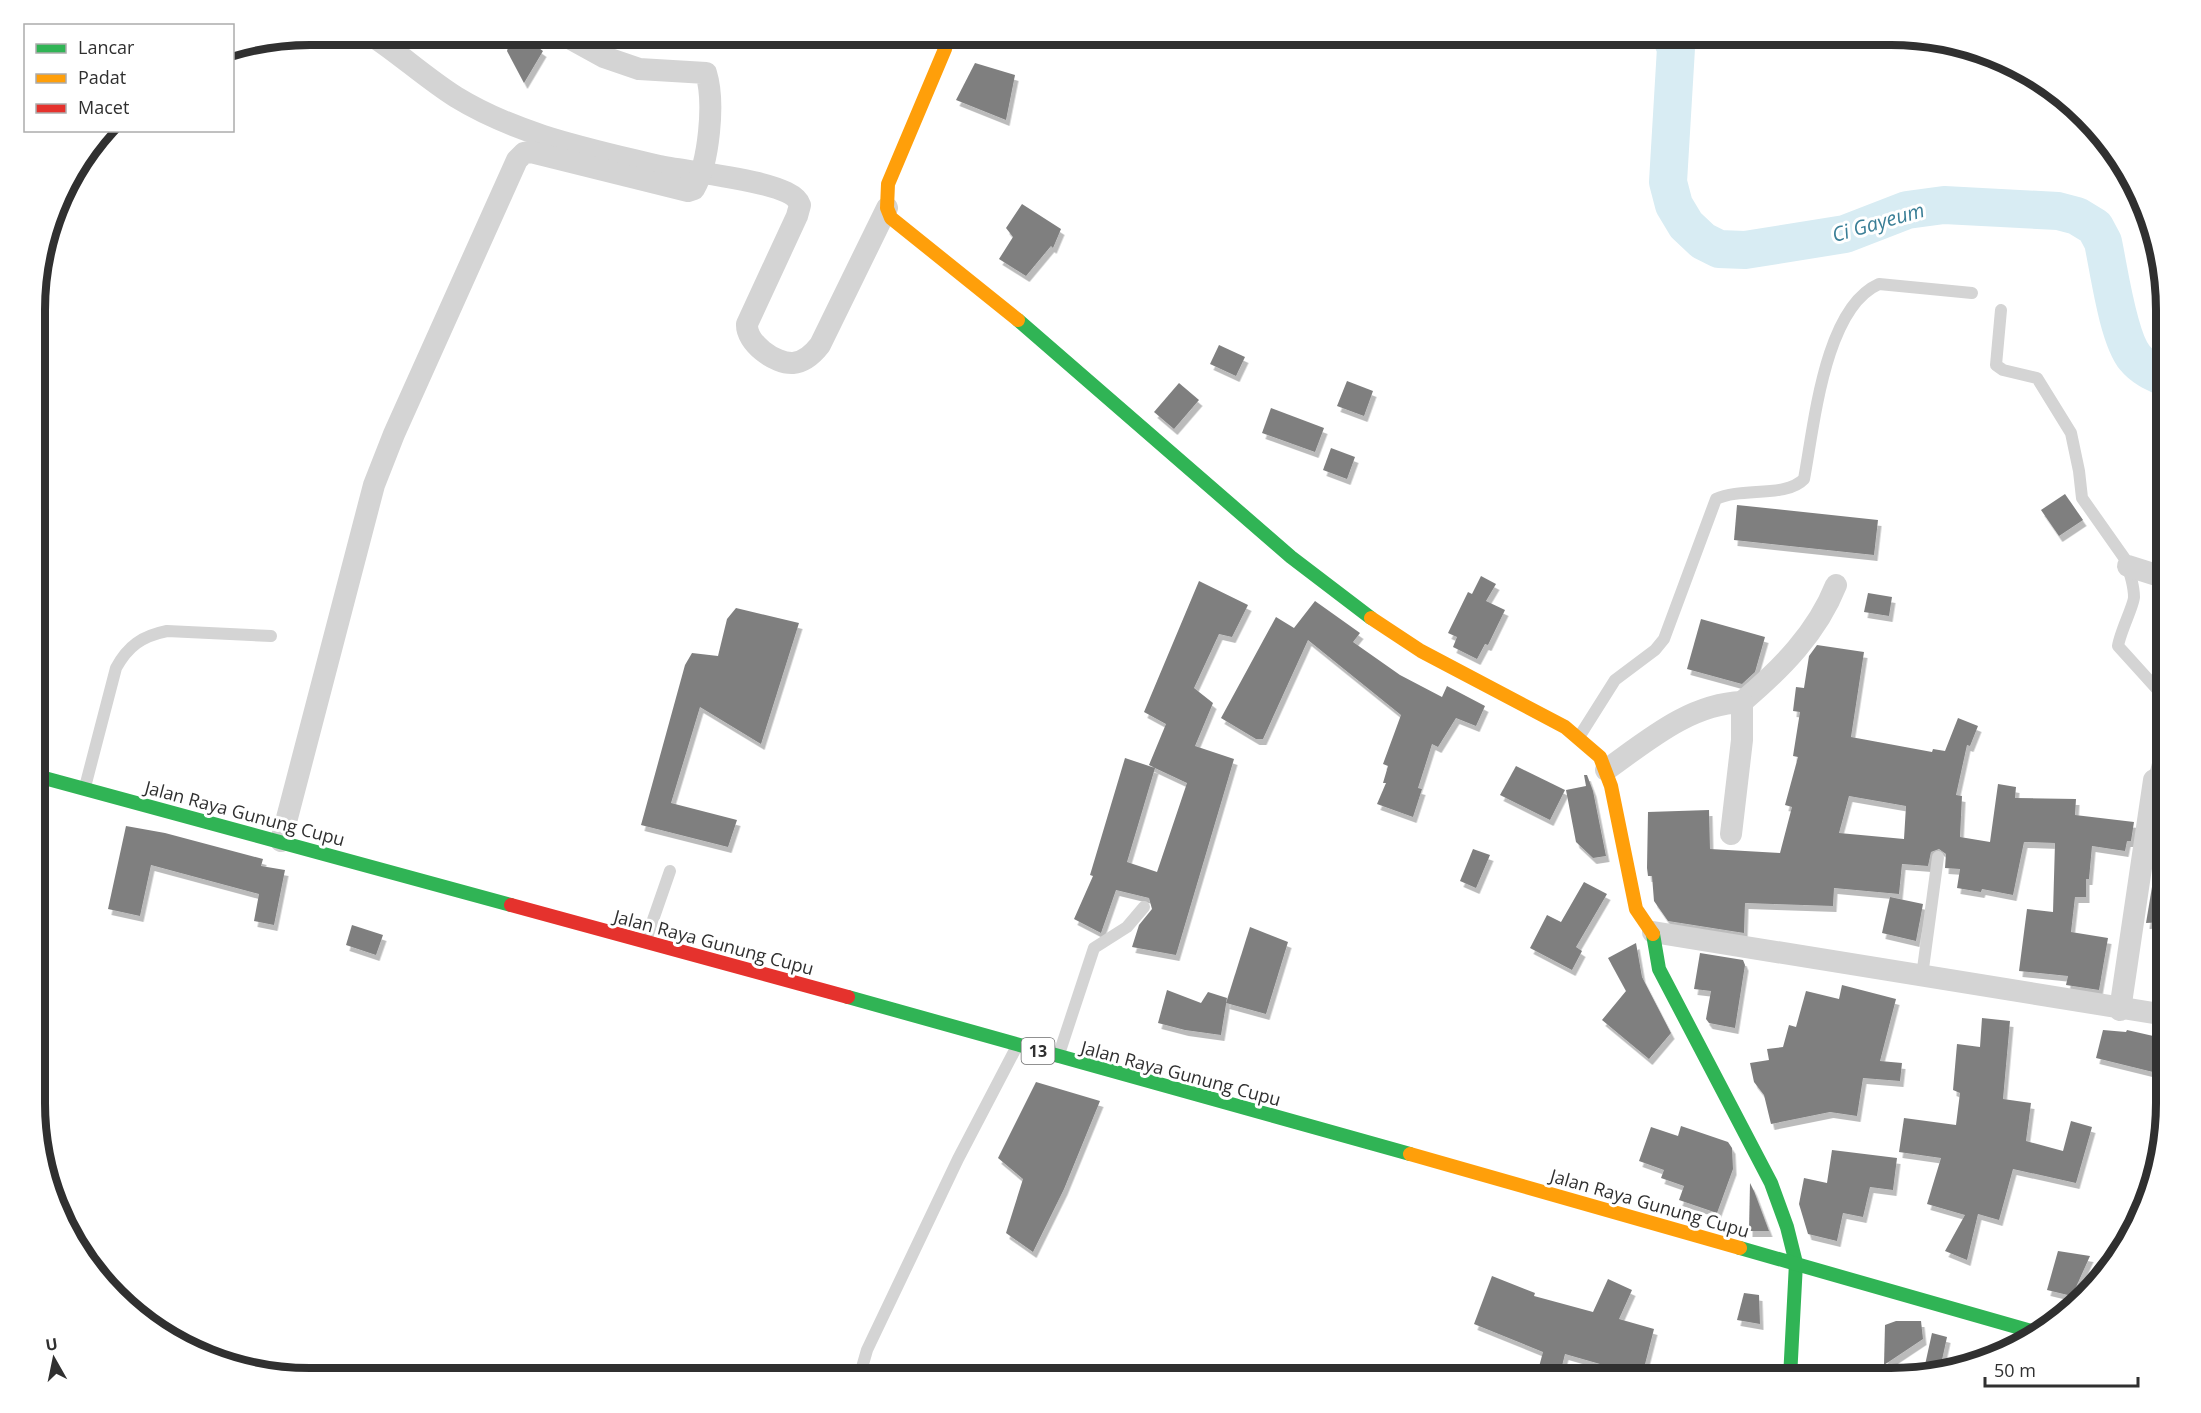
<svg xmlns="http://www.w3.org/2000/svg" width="2201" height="1413" font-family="'Open Sans',sans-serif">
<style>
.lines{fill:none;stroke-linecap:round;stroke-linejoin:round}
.river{stroke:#d8ecf3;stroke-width:38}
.building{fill:#7f7f7f;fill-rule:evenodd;filter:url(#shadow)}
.lane{stroke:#d4d4d4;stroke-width:12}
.street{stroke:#d4d4d4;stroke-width:22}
.fast{stroke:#30b455;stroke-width:14}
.slow{stroke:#ff9f0a;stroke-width:14}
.jam{stroke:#e5322d;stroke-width:14}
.labels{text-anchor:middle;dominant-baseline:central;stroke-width:6;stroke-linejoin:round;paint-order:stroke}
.shield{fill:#fff;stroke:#6e6e6e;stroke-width:1.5}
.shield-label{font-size:16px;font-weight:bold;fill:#303030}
.street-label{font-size:18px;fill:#303030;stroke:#fff}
.water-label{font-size:20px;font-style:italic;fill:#397e96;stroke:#fff}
.rim{fill:none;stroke:#303030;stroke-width:8}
</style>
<defs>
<filter id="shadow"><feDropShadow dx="3.5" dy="6" stdDeviation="0" flood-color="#0004"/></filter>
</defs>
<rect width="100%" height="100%" fill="#fff"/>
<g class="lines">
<path class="river" d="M1670,35l6,13 -8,134 6,23 12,20 17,16 16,8 26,1 100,-16 62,-24 37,-5 114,6 19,5 18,11 8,15c6,28 15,96 32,116 8,10 20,15 31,20"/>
</g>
<g class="building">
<polygon points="512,34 533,34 529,41 543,51 524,83 507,51"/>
<polygon points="975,63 1015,75 1006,120 956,100"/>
<polygon points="1022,204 1061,229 1053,248 1051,246 1026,276 999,259 1013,237 1006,228"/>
<polygon points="1219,345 1245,357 1236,376 1210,364"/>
<polygon points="1347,381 1373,391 1364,416 1337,406"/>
<polygon points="1179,383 1199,400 1174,429 1154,412"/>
<polygon points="1271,408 1324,428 1315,452 1262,433"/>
<polygon points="1331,448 1355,457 1347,479 1323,470"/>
<polygon points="2065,494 2083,520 2059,536 2041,510"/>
<polygon points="1737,505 1878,520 1874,555 1734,540"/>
<polygon points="1481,576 1496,584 1486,601 1505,610 1488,645 1485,644 1477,659 1453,647 1457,637 1448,633 1468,592 1472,594"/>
<path d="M1199,581l49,24 -16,32 -13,-3 -25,54 19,15 -18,43 39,13 -58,196 -44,-8 7,-22 13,-16 -3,-11 -33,-8 -15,43 -27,-14 19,-43 -3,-1 35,-117 30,10 -6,-3 17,-41 -22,-12zM1155,768l32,15 -30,89 -30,-10z"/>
<polygon points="1868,593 1892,597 1889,616 1864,612"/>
<polygon points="1315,601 1360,633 1353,642 1400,675 1442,697 1447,686 1485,706 1476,726 1456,718 1438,747 1432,744 1418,788 1422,789 1413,817 1377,804 1386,783 1383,783 1388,766 1383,764 1401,715 1308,640 1263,739 1256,739 1221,718 1276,617 1294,628"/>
<polygon points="736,608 799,623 761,744 700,707 671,803 737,820 728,847 641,825 685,665 692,653 718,656 727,619"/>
<polygon points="1701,619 1765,637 1755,672 1742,684 1687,669"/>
<path d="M1817,645l47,7 -13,85 81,15 1,-3 12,2 13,-33 20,8 -8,20 -3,-1 -11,50 6,1 -2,41 30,5 8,-58 18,3 -1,11 61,1 -1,16 59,7 -3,19h-4l-2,10 -33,-5 -3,33h-3v18h-11l-4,35 37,6 -9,52 -33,-5 2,-9 -49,-5 8,-62 26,3 2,-69 -31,-1 -11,53 -31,-6 -1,3 -24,-4 3,-19 -15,-1 1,-14 -7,-5 -8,3 -3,14 -26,-2 -3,30 -65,-6 -1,18 -88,-3 -1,30 -76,-12 -14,-20 -2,-25h-4l-1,-8 1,-56 61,-2 1,39 70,4 12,-46 -7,-2 13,-48 -5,-1 7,-44 -7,-1 3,-24 8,1 5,-32zM1849,796l57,10 -2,33 -65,-6z"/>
<polygon points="1516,766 1565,790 1550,820 1500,795"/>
<polygon points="1584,775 1587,775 1593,791 1606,856 1593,858 1576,842 1566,790 1586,786"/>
<polygon points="2162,817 2166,818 2166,848 2158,846"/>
<polygon points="126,826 165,833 263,859 261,866 285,870 274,925 254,921 259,894 151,865 140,916 108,909"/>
<polygon points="1473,849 1490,855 1476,888 1460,881"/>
<polygon points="1584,882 1607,894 1576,947 1582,951 1572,970 1530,948 1547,915 1561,922"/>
<polygon points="2166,886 2166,922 2146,923 2152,887"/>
<polygon points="1890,897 1923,904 1916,941 1882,933"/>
<polygon points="352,925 383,935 376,955 346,945"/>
<polygon points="1250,927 1288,942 1266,1014 1226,1003"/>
<polygon points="1636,943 1642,977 1671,1033 1649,1059 1602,1020 1626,991 1608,958"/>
<polygon points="1700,953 1743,960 1745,965 1735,1028 1709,1023 1706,1019 1711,991 1694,989"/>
<polygon points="1842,985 1896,999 1880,1061 1902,1063 1900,1081 1863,1078 1857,1116 1830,1112 1771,1124 1764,1095 1754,1082 1750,1063 1769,1060 1767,1049 1783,1047 1789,1025 1796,1027 1806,991 1839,999"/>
<polygon points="1167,990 1201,1003 1208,992 1227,998 1221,1035 1185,1030 1158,1023"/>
<polygon points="1982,1018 2010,1021 2003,1099 2031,1103 2026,1141 2063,1151 2071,1121 2092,1127 2076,1183 2013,1169 1999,1220 1978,1214 1967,1260 1945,1251 1965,1215 1927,1204 1941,1158 1899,1152 1904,1118 1956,1125 1960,1093 1953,1090 1957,1044 1980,1047"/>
<polygon points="2103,1030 2126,1032 2127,1030 2162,1038 2153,1072 2096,1058"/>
<polygon points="1036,1082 1100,1101 1064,1189 1033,1252 1006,1233 1023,1179 998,1158"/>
<polygon points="1681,1126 1728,1142 1732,1148 1733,1169 1717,1213 1679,1200 1684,1186 1661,1178 1664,1170 1639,1161 1651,1127 1678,1136"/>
<polygon points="1832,1150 1897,1158 1893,1190 1870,1187 1863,1217 1843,1213 1837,1241 1808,1234 1799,1204 1804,1178 1827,1183"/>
<polygon points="1750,1183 1754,1191 1769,1231 1749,1231"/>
<polygon points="2058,1251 2090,1256 2072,1296 2047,1290"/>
<polygon points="1492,1276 1535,1293 1534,1296 1593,1312 1608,1279 1632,1290 1619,1319 1654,1329 1642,1376 1565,1354 1559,1378 1536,1378 1543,1352 1474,1324"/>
<polygon points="1744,1293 1759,1295 1760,1324 1737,1320"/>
<polygon points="1896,1321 1921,1321 1923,1339 1884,1365 1885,1325"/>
<polygon points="1932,1333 1947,1337 1940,1369 1923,1374"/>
</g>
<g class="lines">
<g class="lane">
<path d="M2001,310l-5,55 7,5 34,8 34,55 8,38 3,27 43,61c4,11 9,26 9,38 0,8 -14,35 -16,49l48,53"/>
<path d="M1579,737l36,-57 40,-30 9,-11 52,-140c26,-12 70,-1 88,-20 10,-52 20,-171 75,-195l93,9"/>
<polyline points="2154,780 2166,731"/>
<path d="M85,787l31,-119c12,-22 26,-32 51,-37l104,5"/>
<polyline points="646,940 670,871"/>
<polyline points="1922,976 1938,857"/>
<polyline points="1058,1057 1094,948 1127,927 1144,907"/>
<polyline points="859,1378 867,1350 958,1159 1017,1046"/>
</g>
<g class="street">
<path d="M371,35c29,19 55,43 85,62 62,38 133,52 203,69 26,6 134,14 141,39l-3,11 -50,108c-1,19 28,40 46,39 12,-1 20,-9 27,-18l67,-137"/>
<polyline points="2128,566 2166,578"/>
<path d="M1742,702c39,-33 75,-69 94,-117"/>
<path d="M1606,770c41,-29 83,-66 136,-68v38l-11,94"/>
<path d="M281,841l93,-356 20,-51 123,-274 7,-7 7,-1 157,39 6,-2c15,-26 21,-87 12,-116l-67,-4 -35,-12 -40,-22"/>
<polyline points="1653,932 2166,1015"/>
<polyline points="2120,1010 2154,780"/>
</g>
<g class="fast">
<polyline points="1018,320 1291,557 1371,618"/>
<polyline points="37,776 511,905"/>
<polyline points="1653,934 1659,969 1771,1183 1787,1227 1796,1263 1790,1378"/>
<polyline points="848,997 1410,1154"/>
<polyline points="1740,1248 2038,1333"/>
</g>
<g class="slow">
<polyline points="948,35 945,49 888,184 887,208 891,218 1018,320"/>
<polyline points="1371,618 1421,651 1565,727 1600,757 1611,786 1636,909 1653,934"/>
<polyline points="1410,1154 1740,1248"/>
</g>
<polyline class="jam" points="511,905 848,997"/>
</g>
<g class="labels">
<rect class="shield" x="1021.5" y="1038" width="33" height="26" rx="4.5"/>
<g class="shield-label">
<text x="1038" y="1051">13</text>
</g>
<g class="street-label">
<text transform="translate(245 813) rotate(15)">Jalan Raya Gunung Cupu</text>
<text transform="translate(714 942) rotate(15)">Jalan Raya Gunung Cupu</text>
<text transform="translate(1181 1073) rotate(15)">Jalan Raya Gunung Cupu</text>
<text transform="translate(1650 1203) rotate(16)">Jalan Raya Gunung Cupu</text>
</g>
<g class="water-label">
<text transform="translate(1878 222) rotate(-16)">Ci Gayeum</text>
</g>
</g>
<path d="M0 0H2201V1413H0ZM310 45H1891A265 265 0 0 1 2156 310V1103A265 265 0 0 1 1891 1368H310A265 265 0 0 1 45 1103V310A265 265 0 0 1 310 45Z" fill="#fff" fill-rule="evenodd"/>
<path class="rim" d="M310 45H1891A265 265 0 0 1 2156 310V1103A265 265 0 0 1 1891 1368H310A265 265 0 0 1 45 1103V310A265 265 0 0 1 310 45Z"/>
<rect x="24" y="24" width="210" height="108" fill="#ffffff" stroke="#acacac" stroke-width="1.5"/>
<rect x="36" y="44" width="30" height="9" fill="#30b455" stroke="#acacac" stroke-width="1.5"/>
<text x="78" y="54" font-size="18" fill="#303030">Lancar</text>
<rect x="36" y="74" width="30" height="9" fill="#ff9f0a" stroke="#acacac" stroke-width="1.5"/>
<text x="78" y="84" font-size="18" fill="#303030">Padat</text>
<rect x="36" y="104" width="30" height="9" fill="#e5322d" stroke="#acacac" stroke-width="1.5"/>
<text x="78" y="114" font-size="18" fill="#303030">Macet</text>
<g transform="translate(54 1359) rotate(351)" stroke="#ffffff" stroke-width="4.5" paint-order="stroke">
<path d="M0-4.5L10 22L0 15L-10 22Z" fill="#303030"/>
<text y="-9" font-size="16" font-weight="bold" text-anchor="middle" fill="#303030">U</text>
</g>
<path d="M1985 1377v9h153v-9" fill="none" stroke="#303030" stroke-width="3"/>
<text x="1994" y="1377" font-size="18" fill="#303030" stroke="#ffffff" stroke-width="4.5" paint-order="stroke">50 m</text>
</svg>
